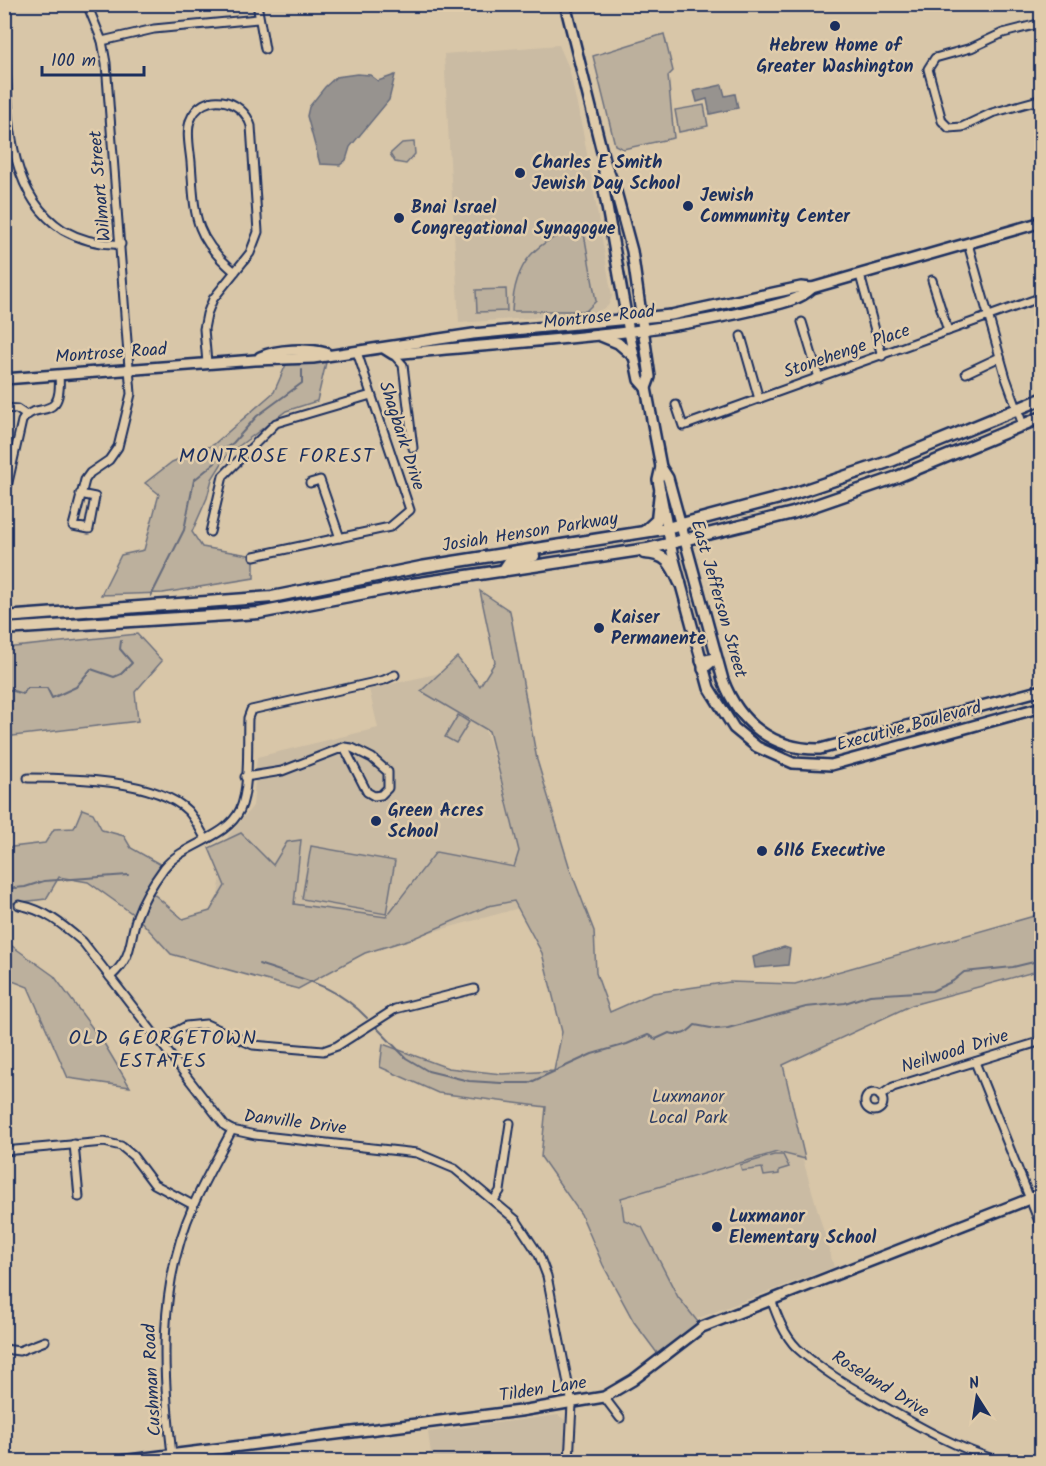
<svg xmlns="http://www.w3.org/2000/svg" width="1046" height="1466" font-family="Kalam,sans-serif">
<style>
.built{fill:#cabba3}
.green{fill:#bcb09d;stroke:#6c707e;stroke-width:1.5}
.water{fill:#97938f;stroke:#656b7b;stroke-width:1.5}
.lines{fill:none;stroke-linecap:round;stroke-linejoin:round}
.stream{stroke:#656b7b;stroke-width:2}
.minor-casing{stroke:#1b2f5e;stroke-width:11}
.tertiary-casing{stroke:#1b2f5e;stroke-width:14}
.primary-casing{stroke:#1b2f5e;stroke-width:15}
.minor{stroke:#e0ccab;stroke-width:7}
.tertiary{stroke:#e0ccab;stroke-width:9}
.primary{stroke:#e0ccab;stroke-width:10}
.poi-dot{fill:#1b2f5e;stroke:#e0ccab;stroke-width:2}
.labels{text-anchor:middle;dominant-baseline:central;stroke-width:5;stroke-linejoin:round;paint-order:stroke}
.poi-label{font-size:18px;font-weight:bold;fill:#1b2f5e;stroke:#e0ccab;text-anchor:start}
.street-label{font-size:18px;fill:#1b2f5e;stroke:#e0ccab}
.park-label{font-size:18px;fill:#2b3c64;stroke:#e0ccab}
.neighbourhood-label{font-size:20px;letter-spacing:1.5px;fill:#1b2f5e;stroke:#e0ccab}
</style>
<rect width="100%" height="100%" fill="#d8c6a8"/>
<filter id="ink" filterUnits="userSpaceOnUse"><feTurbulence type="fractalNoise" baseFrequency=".0167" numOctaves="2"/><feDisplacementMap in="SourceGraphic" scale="12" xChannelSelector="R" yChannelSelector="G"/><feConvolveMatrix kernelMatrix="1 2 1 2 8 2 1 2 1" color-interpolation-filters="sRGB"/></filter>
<g filter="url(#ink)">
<g class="built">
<polygon points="559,45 569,68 584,137 612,296 608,306 595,313 459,323 444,54"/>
<polygon points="458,669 489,740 534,904 285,972 213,924 228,836 253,806 257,757 378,728 369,689"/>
<polygon points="795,1132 834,1267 680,1325 607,1204 722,1153"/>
<polygon points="558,1415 565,1420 564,1461 432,1461 428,1432"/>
</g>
<g class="green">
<polygon points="664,34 673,71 668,76 674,138 623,149 615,145 593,56"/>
<polygon points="704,105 708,126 679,132 675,110"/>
<polygon points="414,142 415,154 406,164 395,162 390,154 402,143"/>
<path d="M583,228l13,73 -10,10h-74c2,-48 24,-73 71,-83z"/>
<polygon points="506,289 507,311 477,312 476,290"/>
<polygon points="328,354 317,401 286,411 227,455 212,479 207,498 192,532 202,547 254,556 254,578 163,593 101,595 121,555 144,550 159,494 145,483 172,462 213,445 274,392 288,360"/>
<polygon points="480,591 510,611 537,760 570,869 594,931 596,973 610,1012 653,993 730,982 795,984 1041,914 1041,970 912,1005 783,1065 805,1159 777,1152 621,1198 624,1220 642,1227 678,1297 702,1327 660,1357 634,1322 603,1265 581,1214 541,1157 546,1107 438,1093 380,1067 383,1044 448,1068 502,1074 554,1071 562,1032 542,953 514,901 488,906 414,938 365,953 298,989 171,954 137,917 88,882 59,877 46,899 5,904 4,848 45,843 54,829 74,828 82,809 93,813 102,830 124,836 131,848 165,867 149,890 183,919 210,911 225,886 209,848 241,833 273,865 287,842 301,840 294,904 386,917 436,852 514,867 519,851 489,731 421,691 457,657 480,686 495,662"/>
<polygon points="137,634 162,661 135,692 138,721 5,737 5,648"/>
<polygon points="458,715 469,722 456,743 445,737"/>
<polygon points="311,846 395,861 386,914 302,899"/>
<polygon points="5,941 54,976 105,1045 130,1087 68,1078 28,987 5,978"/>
<polygon points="774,1155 783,1155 789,1167 779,1170 779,1174 764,1176 762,1168 742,1171 740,1165"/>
</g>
<g class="water">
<polygon points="357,74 370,75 378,81 395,75 389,100 350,147 346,160 340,165 320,164 307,116 309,107 325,87 336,77"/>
<polygon points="722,85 725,96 735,94 738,108 710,114 707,99 697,102 694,91"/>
<polygon points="784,947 790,949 788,965 755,968 753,957"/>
</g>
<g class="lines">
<g class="stream">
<polyline points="151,596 184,530 194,480 215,463 218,453 233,443 257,416 302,383 302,370"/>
<polyline points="4,688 23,694 27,688 47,688 52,698 76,687 91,669 114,677 121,674 132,663 120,649 121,641"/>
<polyline points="4,889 25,887 44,881 128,875"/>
<path d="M259,964c42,15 76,20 108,54"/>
<path d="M375,1026l31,32 22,13 41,10 32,2h28l63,-29 35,-10 21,-9 8,4 13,-6c13,3 17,1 26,-8l21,4 12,-1 78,-21 39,-4 25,-8 62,-4 21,-10 11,-9 49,-5 29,-7"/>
</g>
<g class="minor-casing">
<g id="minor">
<polyline points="257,4 265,49"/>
<polyline points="1042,23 1003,33 971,48 935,58 928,69 942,121 949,128 962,127 992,113 1042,99"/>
<path d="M4,31c6,68 -4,158 59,199 18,10 38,15 58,14"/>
<polyline points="102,41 154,29 258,19"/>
<polyline points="968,244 1006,378 1023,425"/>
<polyline points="860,275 882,356"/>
<polyline points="932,280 948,331"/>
<polyline points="802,322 819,378"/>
<polyline points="741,336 759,399"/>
<polyline points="393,354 403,365 413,448"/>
<path d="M207,363l-3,-34 3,-15 6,-15 37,-46 8,-21 -7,-106c-8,-28 -49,-37 -61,-5 -4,12 0,29 1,41 4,52 1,74 44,110"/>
<polyline points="966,373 1000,357"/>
<polyline points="676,405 683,426 1042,297"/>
<polyline points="4,408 17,409 26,415"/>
<polyline points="310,483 320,480 340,538"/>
<polyline points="80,494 95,497 89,529 73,526 85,480 90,473 109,460 118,447 131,394 106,63 102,41 87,4"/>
<path d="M4,500l18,-79c13,-22 41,4 37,-46"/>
<polyline points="210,532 223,476 276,423 371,395"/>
<polyline points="254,556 390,527 410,510 357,352"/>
<polyline points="245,777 282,771 344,747 352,748 372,758 388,772 388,788 381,795 374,796 367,792 344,747"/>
<path d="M28,778c42,0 128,1 160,33 7,8 12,18 17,27"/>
<path d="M19,905c27,5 44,20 64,37l142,184 7,4 23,5 162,18 38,16 61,51 23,35 8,21 25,128 -3,58"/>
<path d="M110,977c24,-21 18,-33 27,-61 6,-17 16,-33 27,-48 20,-25 62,-29 76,-58 10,-22 7,-67 8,-92l3,-8 133,-30 11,-5"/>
<polyline points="158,1041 186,1026 206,1024 253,1045 323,1051 337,1046 395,1009 474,989"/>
<polyline points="975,1062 1042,1229"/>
<circle cx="874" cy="1102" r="9"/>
<polyline points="880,1096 893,1087 1042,1041"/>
<polyline points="74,1144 79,1197"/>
<polyline points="4,1151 104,1142 121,1146 133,1156 154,1184 193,1205"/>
<polyline points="494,1200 500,1191 510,1123"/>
<path d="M771,1299c6,17 13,36 26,49 23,21 50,37 76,52 43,25 82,48 130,62"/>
<polyline points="4,1349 19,1351 45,1341"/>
<polyline points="604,1397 620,1418"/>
<path d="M173,1462c-11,-87 -16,-176 21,-258 11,-25 25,-49 38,-74"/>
</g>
</g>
<g class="tertiary-casing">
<g id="tertiary">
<path d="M565,4l39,156 11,28 17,63 18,126 -4,11 15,79 7,11 55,202c16,43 50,70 97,69l222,-59"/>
<polyline points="604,166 604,190 629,332 639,380 646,388"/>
<polyline points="601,336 618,343 633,356"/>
<path d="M385,349l8,5 21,-2c113,-11 228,-16 339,-42 19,-5 45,-8 59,-22"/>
<path d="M260,357c17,-8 47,-9 66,-4"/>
<polyline points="4,379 255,360 313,358 473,334 671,315 801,287 812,288 1042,222"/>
<polyline points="661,467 658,480 672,552 709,688 734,728 757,747 793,763 831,765 1042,707"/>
<polyline points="701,661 716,658 703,669"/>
<polyline points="113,1462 520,1411 604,1397 633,1380 702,1327 1042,1194"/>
</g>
</g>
<g class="primary-casing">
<g id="primary">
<polyline points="645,531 657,520 660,492"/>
<path d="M644,553c23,1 27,10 36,30"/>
<polyline points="503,571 509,562 534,556"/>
<polyline points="4,617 272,597 421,567 663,529 787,496 891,461 1042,399"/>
<polyline points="4,629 259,613 413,584 647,549 793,513 897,477 1042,417"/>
</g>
</g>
<use href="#minor" class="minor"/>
<use href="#tertiary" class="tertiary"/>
<use href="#primary" class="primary"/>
</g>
</g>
<g class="poi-dot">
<circle cx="835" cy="26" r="6"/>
<circle cx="520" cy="173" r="6"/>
<circle cx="688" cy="206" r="6"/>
<circle cx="399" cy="218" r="6"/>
<circle cx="599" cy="628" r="6"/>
<circle cx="376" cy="821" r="6"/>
<circle cx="762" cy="851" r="6"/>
<circle cx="717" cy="1227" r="6"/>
</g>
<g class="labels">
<g class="poi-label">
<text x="835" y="46" text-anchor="middle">Hebrew Home of<tspan x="835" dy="21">Greater Washington</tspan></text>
<text x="532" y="163">Charles E Smith<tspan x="532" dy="21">Jewish Day School</tspan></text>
<text x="700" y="196">Jewish<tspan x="700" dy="21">Community Center</tspan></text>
<text x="411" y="208">Bnai Israel<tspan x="411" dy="21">Congregational Synagogue</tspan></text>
<text x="611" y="618">Kaiser<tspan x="611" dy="21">Permanente</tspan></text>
<text x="388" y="811">Green Acres<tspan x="388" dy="21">School</tspan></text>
<text x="774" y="851">6116 Executive</text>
<text x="729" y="1217">Luxmanor<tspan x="729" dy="21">Elementary School</tspan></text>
</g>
<g class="street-label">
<text transform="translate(101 186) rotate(-95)">Wilmart Street</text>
<text transform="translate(599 318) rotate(-6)">Montrose Road</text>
<text transform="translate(847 352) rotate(-19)">Stonehenge Place</text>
<text transform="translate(111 354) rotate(-4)">Montrose Road</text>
<text transform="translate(401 436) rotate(72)">Shagbark Drive</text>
<text transform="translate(530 533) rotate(-9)">Josiah Henson Parkway</text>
<text transform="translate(718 599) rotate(74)">East Jefferson Street</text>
<text transform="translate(909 727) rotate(-15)">Executive Boulevard</text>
<text transform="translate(955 1052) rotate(-17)">Neilwood Drive</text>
<text transform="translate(295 1123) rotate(7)">Danville Drive</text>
<text transform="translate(153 1380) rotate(-93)">Cushman Road</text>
<text transform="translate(880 1385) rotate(32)">Roseland Drive</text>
<text transform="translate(543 1390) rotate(-9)">Tilden Lane</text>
</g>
<g class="park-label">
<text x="688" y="1097">Luxmanor<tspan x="688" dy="21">Local Park</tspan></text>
</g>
<g class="neighbourhood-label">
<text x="277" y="457">MONTROSE FOREST</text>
<text x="163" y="1039">OLD GEORGETOWN<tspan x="163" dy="23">ESTATES</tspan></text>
</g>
</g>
<rect width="1046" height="1466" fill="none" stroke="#e0ccab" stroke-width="24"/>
<rect x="12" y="12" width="1022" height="1442" fill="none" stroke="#1b2f5e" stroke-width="2" filter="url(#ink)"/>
<g transform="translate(977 1397) rotate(348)" stroke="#e0ccab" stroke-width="4.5" paint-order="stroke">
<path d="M0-4.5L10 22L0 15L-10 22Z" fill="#1b2f5e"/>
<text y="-9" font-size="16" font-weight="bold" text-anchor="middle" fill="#1b2f5e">N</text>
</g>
<path d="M42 66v9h102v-9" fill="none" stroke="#1b2f5e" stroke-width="3"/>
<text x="51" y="66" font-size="18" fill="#1b2f5e" stroke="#e0ccab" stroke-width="4.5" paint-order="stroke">100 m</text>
</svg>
